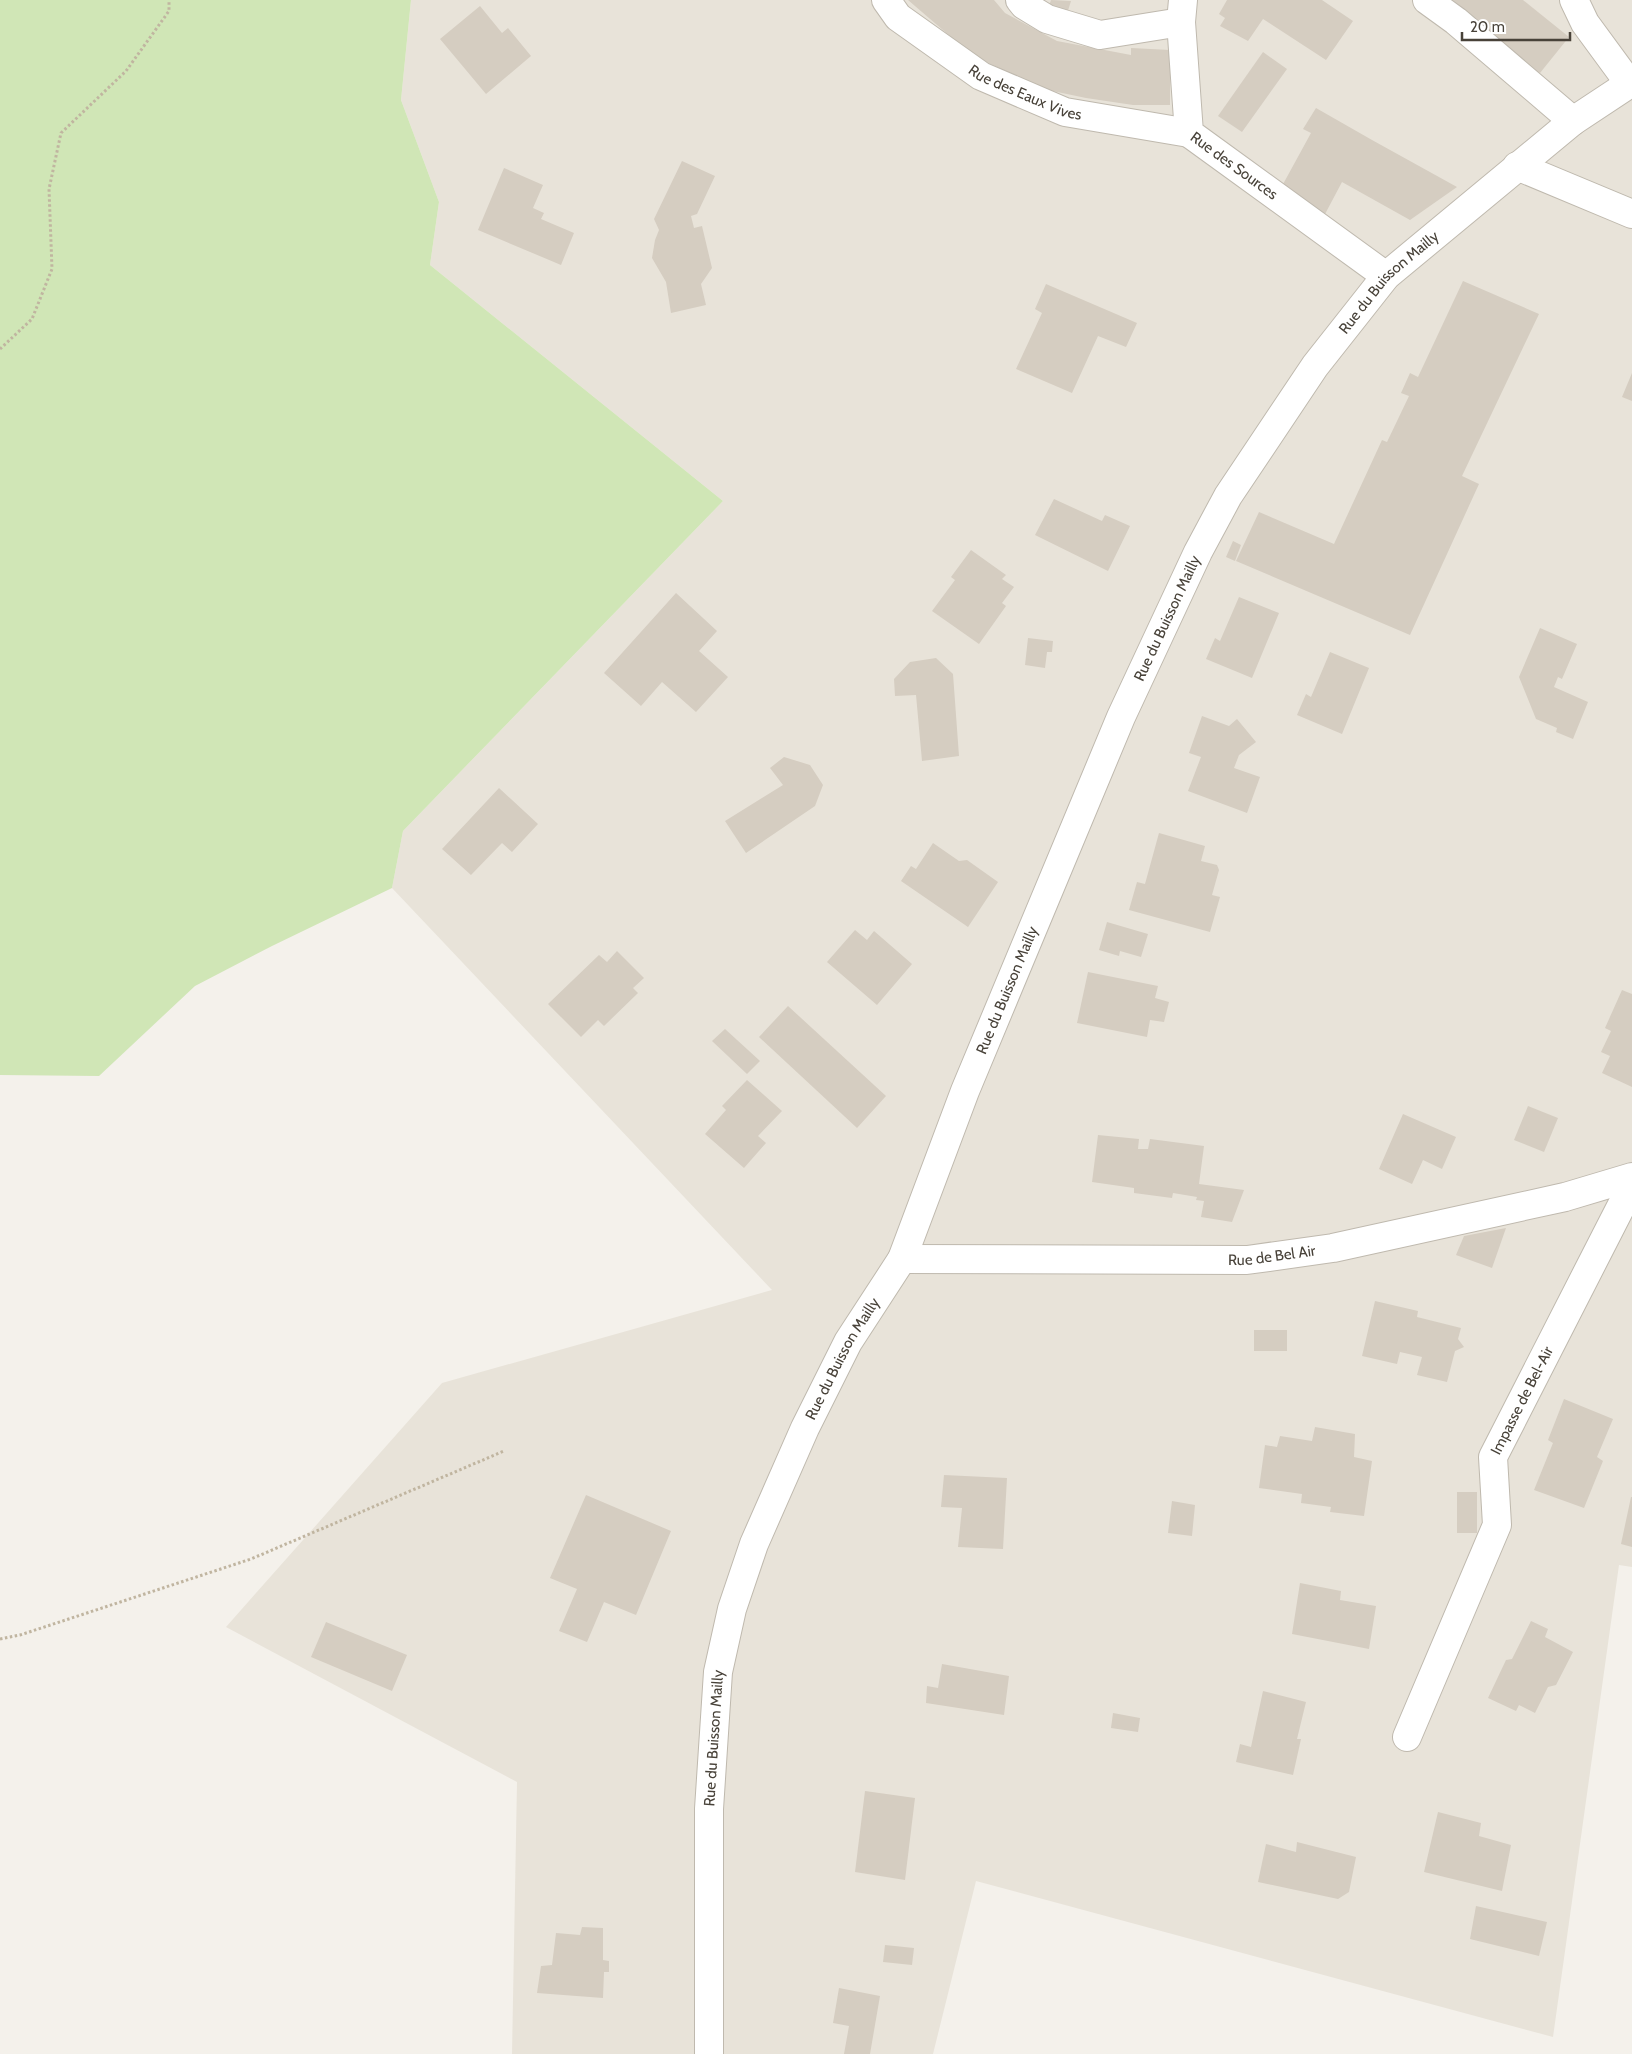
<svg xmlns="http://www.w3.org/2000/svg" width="1632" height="2054" font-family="Cabin,sans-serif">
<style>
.residential{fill:#e8e3d9}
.green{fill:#d0e6b6}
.building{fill:#d5cdc1}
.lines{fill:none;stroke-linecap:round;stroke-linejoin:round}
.minor-casing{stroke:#bfb9ae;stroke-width:30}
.path{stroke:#c0b5a0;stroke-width:3;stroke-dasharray:2.5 2.5;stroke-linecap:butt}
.minor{stroke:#fff;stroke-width:28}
.labels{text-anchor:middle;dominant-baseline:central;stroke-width:4;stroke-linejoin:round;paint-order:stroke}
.street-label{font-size:15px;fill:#484239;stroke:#fff}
</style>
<rect width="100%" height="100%" fill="#f4f1eb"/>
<polygon class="residential" points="411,0 1632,0 1632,1567 1619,1565 1553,2037 976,1881 933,2054 512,2054 517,1782 226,1627 442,1383 772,1290 392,888 403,831 723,501 430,265 439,202 401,100"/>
<polygon class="green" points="0,0 411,0 401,100 439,202 430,265 723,501 403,831 392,888 272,946 195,986 99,1076 0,1075"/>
<g class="building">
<polygon points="908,0 994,0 1005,13 1057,41 1131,55 1131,48 1170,50 1170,105 1133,105 1086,98 1043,89 972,55"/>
<polygon points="1051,0 1071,1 1066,17 1049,6"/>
<polygon points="1227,0 1322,0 1353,21 1326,60 1263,19 1248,41 1220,26 1225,18 1219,14"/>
<polygon points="1451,0 1523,0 1569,37 1540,73 1534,70"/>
<polygon points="480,6 502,33 508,28 531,56 486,94 440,39"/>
<polygon points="1263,52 1287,69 1242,132 1218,116"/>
<polygon points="1316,108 1372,140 1457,187 1410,220 1342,182 1324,216 1282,186 1311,133 1303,129"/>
<polygon points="682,161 715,176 697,214 691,216 694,228 702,226 712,268 701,284 706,305 671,313 666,282 652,258 655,240 659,230 654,219"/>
<polygon points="504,168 543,185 533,208 544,213 541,219 574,233 561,265 478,230"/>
<polygon points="1463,281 1539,314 1462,476 1479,484 1410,635 1236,561 1259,512 1334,544 1382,440 1387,442 1409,396 1401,393 1410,373 1418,377"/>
<polygon points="1046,284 1137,323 1126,347 1098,336 1072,393 1016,369 1042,313 1035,309"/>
<polygon points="1632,373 1632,401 1622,397"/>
<polygon points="1054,499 1102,521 1105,515 1130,526 1108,571 1035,535"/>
<polygon points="1233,541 1241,545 1235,561 1226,557"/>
<polygon points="971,550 1006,575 1002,579 1014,587 1002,603 1006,606 979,644 932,611 955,580 951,577"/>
<polygon points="676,593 717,631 699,651 728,677 696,712 662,682 641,706 604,673"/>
<polygon points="1239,597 1279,613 1252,678 1206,659 1215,638 1220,641"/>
<polygon points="1540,628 1577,644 1562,679 1558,677 1554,687 1588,702 1573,739 1556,732 1557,728 1536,719 1519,677"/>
<polygon points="1028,638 1053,641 1052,652 1047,652 1045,668 1025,665"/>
<polygon points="1330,652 1369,668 1342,734 1297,715 1306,694 1311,697"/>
<polygon points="936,658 953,674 959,756 922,761 916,695 895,696 894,679 910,662"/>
<polygon points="1202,716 1229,726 1237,719 1256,742 1239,755 1234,768 1260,777 1247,813 1188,791 1201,757 1189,753"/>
<polygon points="784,757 810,765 823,785 815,806 746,853 725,821 783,785 770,768"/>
<polygon points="499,788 538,824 512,852 502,843 471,875 442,849"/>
<polygon points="1159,833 1205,846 1201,861 1217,865 1219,870 1212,895 1220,897 1210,932 1129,910 1137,882 1145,884"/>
<polygon points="933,843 959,861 967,860 998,882 968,927 901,881 911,866 916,869"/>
<polygon points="1107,922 1148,934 1141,957 1120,951 1119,956 1099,950"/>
<polygon points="855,930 867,940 874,931 912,964 877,1005 827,962"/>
<polygon points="617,951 644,978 633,988 638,993 604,1026 598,1020 581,1037 548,1004 599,955 607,962"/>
<polygon points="1088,972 1158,986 1155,998 1169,1002 1164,1022 1150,1020 1147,1037 1077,1023"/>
<polygon points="1622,990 1632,994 1632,1087 1602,1073 1610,1056 1601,1052 1611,1031 1605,1028"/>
<polygon points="788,1006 886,1096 857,1128 759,1037"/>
<polygon points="725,1029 760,1061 747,1074 712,1041"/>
<polygon points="747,1080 782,1111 758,1136 766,1143 744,1168 705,1134 726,1110 722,1106"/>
<polygon points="1528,1106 1558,1118 1544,1152 1514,1140"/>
<polygon points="1403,1114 1456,1137 1442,1169 1423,1160 1412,1184 1379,1169"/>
<polygon points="1098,1135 1139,1139 1138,1149 1148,1149 1150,1139 1204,1146 1199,1184 1244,1190 1232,1222 1201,1217 1204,1201 1196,1200 1197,1197 1173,1193 1172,1198 1134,1193 1134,1188 1092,1182"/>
<polygon points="1506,1228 1492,1268 1456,1255 1464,1236"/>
<polygon points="1375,1301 1418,1311 1417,1317 1461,1328 1458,1339 1464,1347 1455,1351 1447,1382 1417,1375 1422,1357 1400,1352 1397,1364 1362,1356"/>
<rect x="1254" y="1330" width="33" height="21"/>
<polygon points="1564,1399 1613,1419 1597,1457 1603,1461 1584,1508 1534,1490 1553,1443 1548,1440"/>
<polygon points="1315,1427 1355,1434 1354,1457 1372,1461 1364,1516 1330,1512 1331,1507 1301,1503 1302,1494 1259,1488 1265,1445 1277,1447 1280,1436 1312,1441"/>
<polygon points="944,1475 1007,1478 1003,1549 958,1547 962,1508 941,1507"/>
<rect x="1457" y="1492" width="20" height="41"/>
<polygon points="586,1495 671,1531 636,1615 604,1602 587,1642 559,1631 577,1589 550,1578"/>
<polygon points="1631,1497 1632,1497 1632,1547 1621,1544"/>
<polygon points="1172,1501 1195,1505 1192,1536 1168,1533"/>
<polygon points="1300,1583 1341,1591 1340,1600 1376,1606 1369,1649 1292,1634"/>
<polygon points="1531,1621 1548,1629 1545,1637 1573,1652 1556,1685 1548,1687 1535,1713 1519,1705 1516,1711 1488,1698 1506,1660 1512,1659"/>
<polygon points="326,1622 407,1655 392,1691 311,1657"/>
<polygon points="942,1664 1009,1676 1004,1715 926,1703 927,1686 938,1688"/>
<polygon points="1263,1691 1306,1702 1297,1739 1301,1739 1293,1775 1236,1762 1240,1744 1251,1747"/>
<polygon points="1113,1713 1140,1718 1138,1732 1111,1728"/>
<polygon points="865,1791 915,1798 905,1880 855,1872"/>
<polygon points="1438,1812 1481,1823 1479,1836 1511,1845 1502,1891 1424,1872"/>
<polygon points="1297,1842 1356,1857 1349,1892 1338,1899 1258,1882 1266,1844 1296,1852"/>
<polygon points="1476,1906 1547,1922 1539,1956 1470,1939"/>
<polygon points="582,1927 603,1928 603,1960 609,1961 609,1972 604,1972 603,1998 537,1993 541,1966 552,1965 556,1933 580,1935"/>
<polygon points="885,1945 914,1948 912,1965 883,1962"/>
<polygon points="839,1988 880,1996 870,2054 844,2054 849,2026 833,2023"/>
</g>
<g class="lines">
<g class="minor-casing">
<g id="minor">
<path id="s1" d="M886,0l12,17 83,59 84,36 124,21"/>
<polyline points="1020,0 1024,5 1047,19 1100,35 1181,22"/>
<path id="s2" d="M1183,0l-2,22 8,111 197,143"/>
<polyline points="1427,0 1456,21 1573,121"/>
<polyline points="1574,0 1585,23 1629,83"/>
<polyline points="1517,166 1632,214"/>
<path id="s3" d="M902,1259l345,1 86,-12 232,-51 67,-20"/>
<path id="s4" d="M1407,1737l90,-212 -4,-68 139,-272"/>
<path id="s5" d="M709,2054v-245l9,-137 14,-63 22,-65 51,-116 43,-86 54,-83 63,-168 156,-374 77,-165 30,-56 87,-130 71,-90 187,-155 59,-39"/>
</g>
</g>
<g class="path">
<polyline points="0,349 32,319 52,269 49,189 61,133 126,71 169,11 169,0"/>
<polyline points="0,1639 20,1635 251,1559 504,1451"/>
</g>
<use href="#minor" class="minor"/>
</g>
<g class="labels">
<g class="street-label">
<text stroke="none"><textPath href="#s1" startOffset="170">Rue des Eaux Vives</textPath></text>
<text stroke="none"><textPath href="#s2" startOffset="189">Rue des Sources</textPath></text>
<text stroke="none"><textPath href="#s5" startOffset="1936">Rue du Buisson Mailly</textPath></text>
<text stroke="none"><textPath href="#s5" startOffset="1531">Rue du Buisson Mailly</textPath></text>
<text stroke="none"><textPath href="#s5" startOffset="1126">Rue du Buisson Mailly</textPath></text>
<text stroke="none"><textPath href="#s3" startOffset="370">Rue de Bel Air</textPath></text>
<text stroke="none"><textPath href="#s5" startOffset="721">Rue du Buisson Mailly</textPath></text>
<text stroke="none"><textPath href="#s4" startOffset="362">Impasse de Bel-Air</textPath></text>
<text stroke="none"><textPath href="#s5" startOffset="316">Rue du Buisson Mailly</textPath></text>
</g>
</g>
<path d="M1462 32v8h108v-8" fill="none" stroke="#484239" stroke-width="2.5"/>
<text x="1470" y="32" font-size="15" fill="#484239" stroke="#ffffff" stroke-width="4" paint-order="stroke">20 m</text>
</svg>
